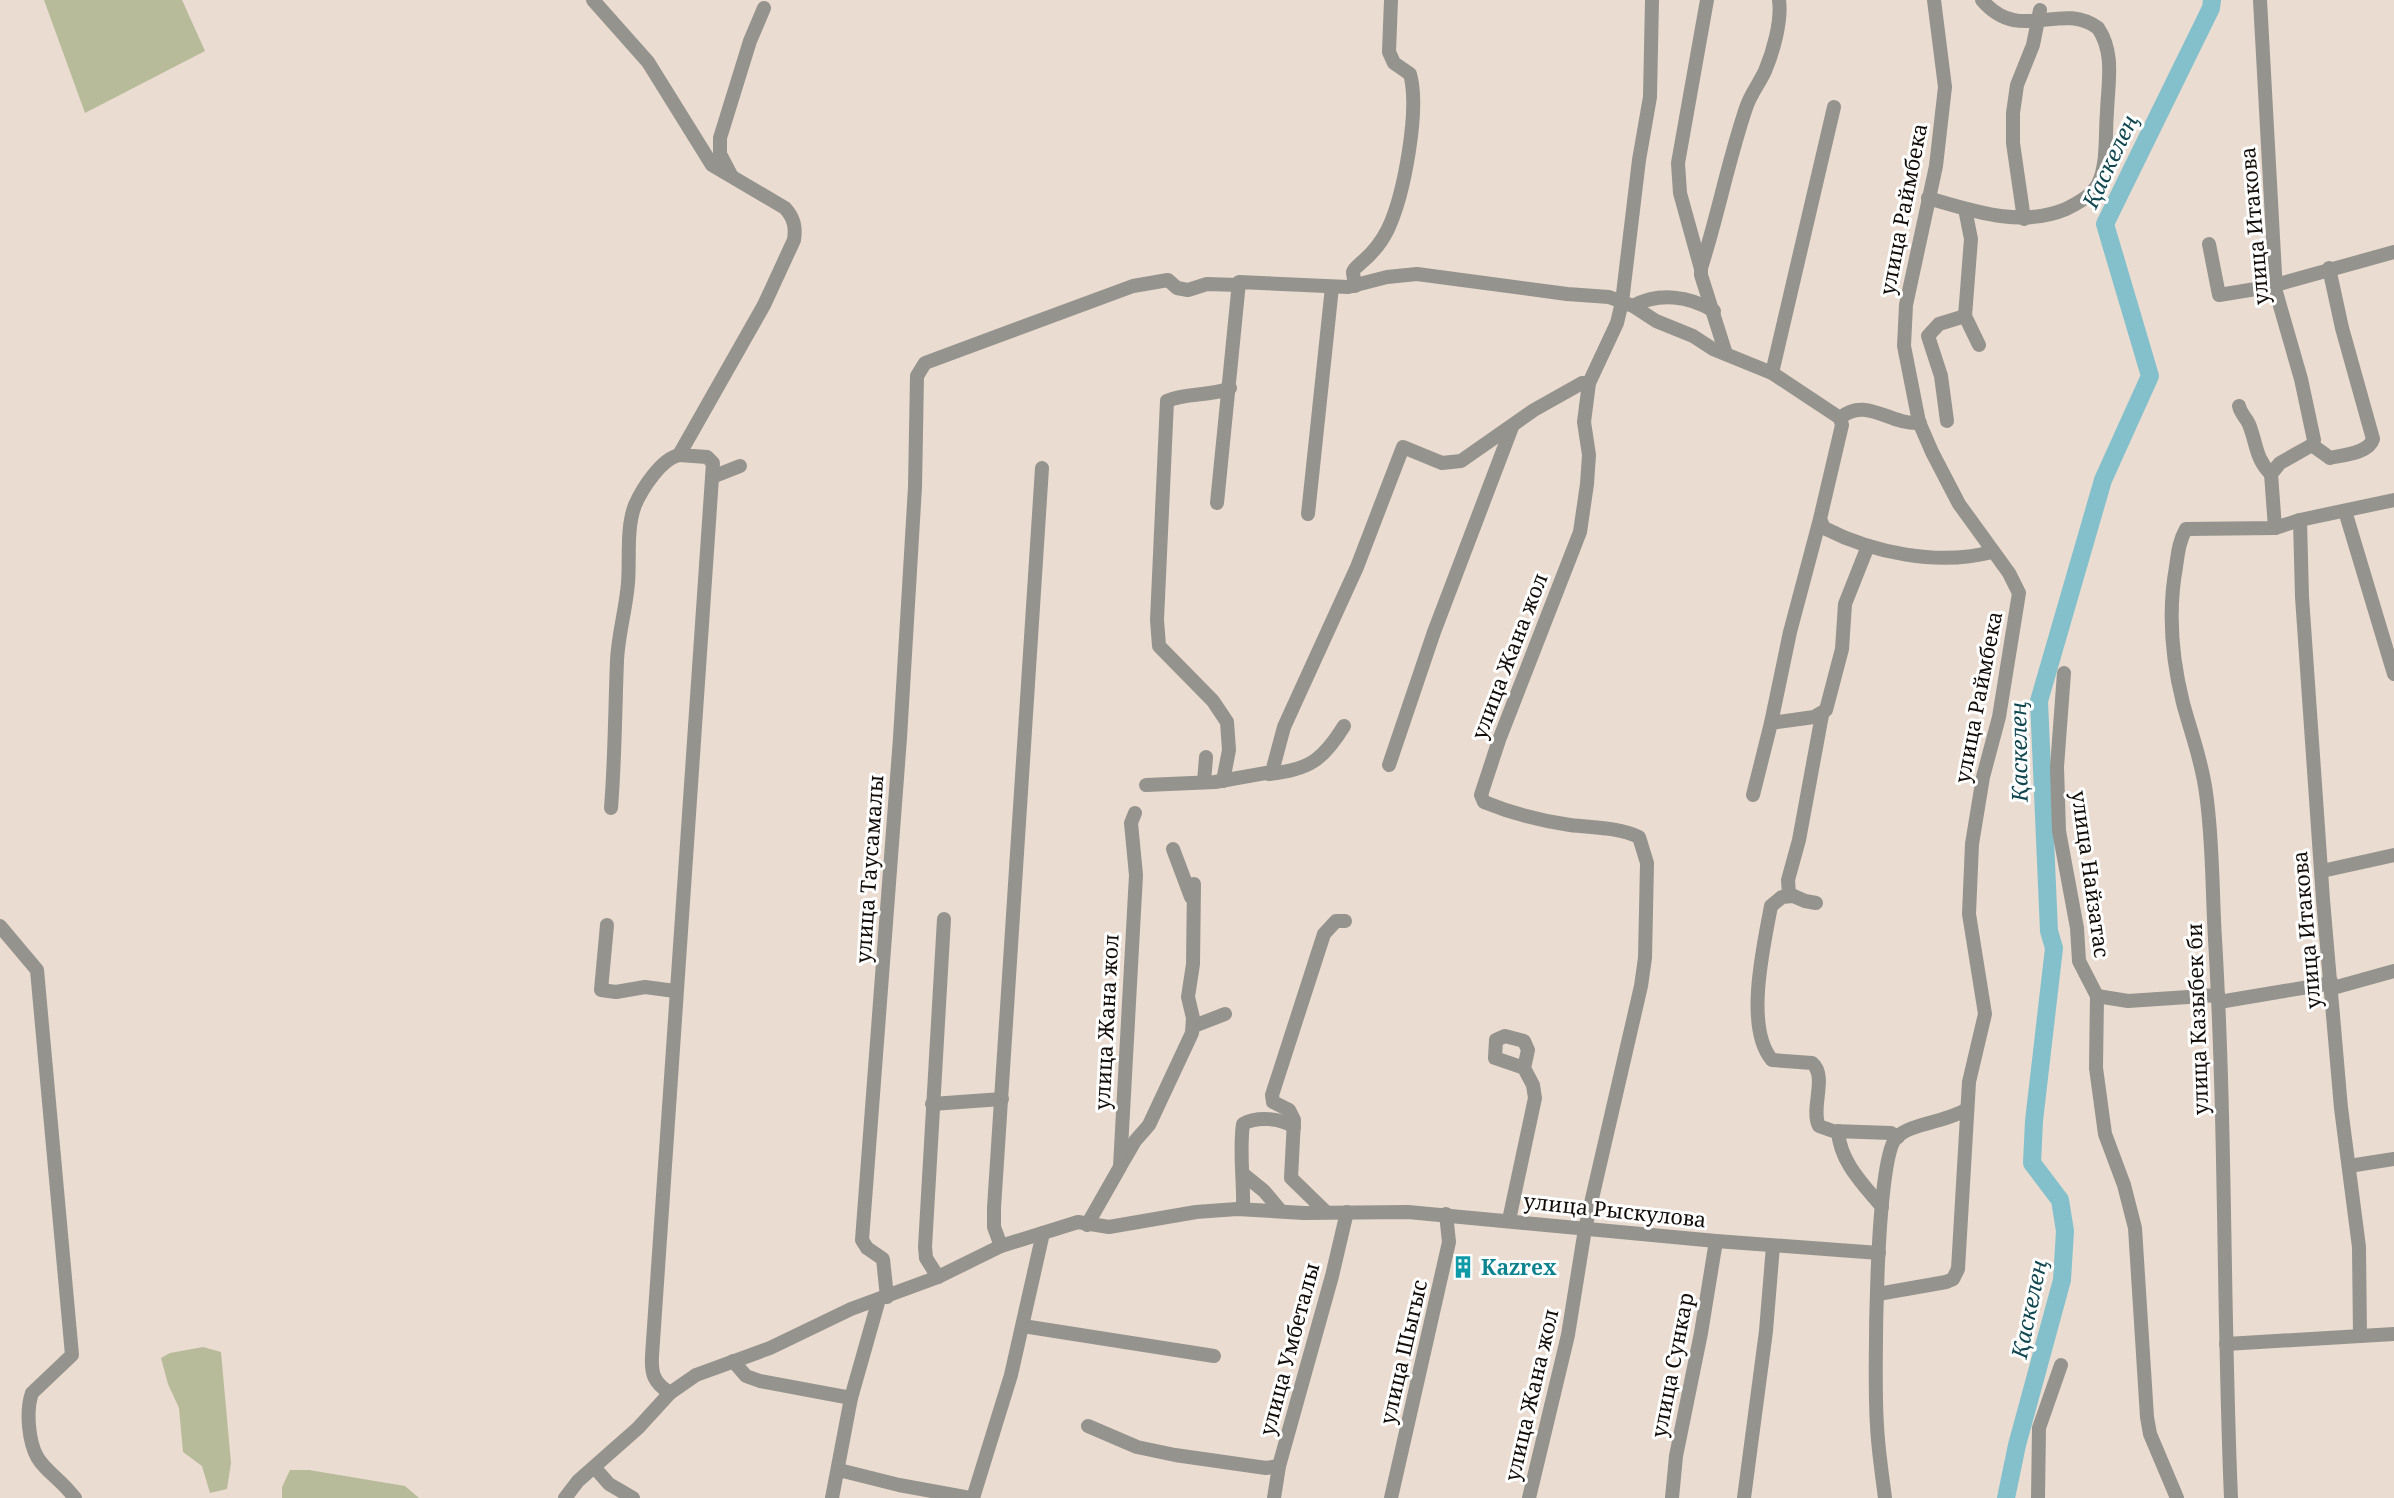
<svg xmlns="http://www.w3.org/2000/svg" width="2394" height="1498" font-family="'Noto Serif',serif">
<style>
.green{fill:#b8bb9a}
.lines{fill:none;stroke-linecap:round;stroke-linejoin:round}
.river{stroke:#84c0cb;stroke-width:18}
.minor{stroke:#95938d;stroke-width:14}
.labels{text-anchor:middle;dominant-baseline:central;stroke-width:6;stroke-linejoin:round;paint-order:stroke}
.street-label{font-size:21px;fill:#120d09;stroke:#fff}
.culture-label{font-size:21px;font-weight:bold;fill:#0d838f;stroke:#fff;text-anchor:start}
.water-label{font-size:22px;font-style:italic;fill:#10464f;stroke:#fff}
</style>
<rect width="100%" height="100%" fill="#eadcd0"/>
<g class="green">
<polygon points="44,0 182,0 205,51 85,113"/>
<polygon points="203,1347 221,1352 231,1463 227,1489 210,1493 202,1466 183,1452 179,1408 168,1384 161,1358 170,1353"/>
<polygon points="290,1470 309,1470 405,1486 419,1498 282,1498 282,1487"/>
</g>
<g class="lines">
<polyline class="river" points="2006,1498 2017,1445 2062,1280 2065,1231 2060,1200 2032,1163 2034,1121 2054,948 2049,931 2039,701 2103,480 2150,376 2105,224 2211,8 2212,0"/>
<g class="minor">
<path d="M593,0l55,62 64,103 73,43c9,10 11,19 9,32l-30,65 -85,150 28,2 6,6 -61,893c-1,18 2,27 18,37"/>
<polyline points="2260,0 2276,292 2301,379 2314,440 2312,445"/>
<polyline points="731,175 720,154 720,138 750,41 764,8"/>
<path d="M1928,198c45,13 93,30 138,11 12,-6 25,-13 32,-25 10,-20 7,-51 9,-72 1,-29 8,-59 -9,-84 -38,-28 -78,17 -116,-28"/>
<polyline points="1965,209 1971,239 1965,316 1979,345"/>
<polyline points="2024,219 2013,143 2013,113 2017,85 2033,45 2040,10"/>
<polyline points="2209,244 2219,295 2268,287 2394,252"/>
<polyline points="1701,269 1680,193 1678,163 1707,0"/>
<path d="M1355,286c0,-4 -2,-10 -2,-14 1,-4 6,-7 9,-10 11,-9 19,-19 26,-33 16,-34 32,-119 22,-155l-16,-11 -5,-11 2,-52"/>
<path d="M1633,306c26,-14 56,-10 81,5"/>
<path d="M1726,354l-25,-79v-7c17,-53 27,-107 45,-160 4,-13 13,-24 19,-37 8,-19 17,-50 14,-71"/>
<polyline points="1772,373 1834,107"/>
<polyline points="1589,383 1617,323 1622,302 1639,160 1650,97 1652,0"/>
<path d="M2239,406c2,9 9,13 11,21 7,19 6,32 21,47"/>
<path d="M1840,418c26,-22 49,7 80,5"/>
<polyline points="1947,421 1941,376 1928,336 1939,324 1965,316"/>
<path d="M2312,445l18,13c13,-3 39,-5 43,-19l-31,-111 -13,-60"/>
<polyline points="712,477 740,466"/>
<path d="M1217,503l22,-221 109,5 39,-10 30,-3 150,20 42,3 24,9 23,15 37,15 20,13 59,24 68,45 2,7 -22,94 4,9c49,25 114,38 168,24"/>
<polyline points="2345,511 2394,674"/>
<polyline points="1308,514 1332,287"/>
<polyline points="2300,520 2302,597 2323,900 2341,1108 2359,1247 2360,1336"/>
<polyline points="2275,528 2271,474 2280,463 2312,445"/>
<polyline points="2064,673 2057,767 2059,831 2077,928 2079,961 2097,996 2096,1068 2105,1134 2124,1185 2135,1228 2147,1417 2150,1434 2177,1498"/>
<polyline points="1771,723 1790,632 1820,519"/>
<polyline points="1389,765 1434,632 1512,427"/>
<path d="M1269,774c40,-4 54,-14 75,-48"/>
<path d="M1223,781l6,-31 -2,-28 -14,-21 -54,-55 -2,-26 10,-219c20,-9 42,-4 63,-13"/>
<polyline points="1204,782 1206,757"/>
<path d="M1146,785l69,-3 57,-10 12,-45 73,-160 46,-120 39,16 19,-2 73,-51 48,-27h7l-5,39 5,33 -2,29 -7,48 -81,208 -18,55 3,7c27,11 57,19 86,23 24,3 47,2 69,12l8,26 -2,95 -4,28 -56,243 -17,106 -39,163"/>
<polyline points="1753,795 1771,723 1814,717 1826,710 1842,649 1845,604 1868,546"/>
<path d="M611,808c4,-50 4,-98 6,-147 1,-26 9,-52 11,-78 2,-24 -2,-55 7,-78 7,-16 26,-46 44,-50"/>
<polyline points="1173,849 1191,897"/>
<polyline points="2322,871 2394,855"/>
<path d="M1793,896l-11,1 -11,9c-7,39 -27,121 1,154l40,3c16,13 -2,46 7,63l14,5 58,2 7,4"/>
<polyline points="1816,903 1805,901 1789,894 1788,880 1799,840 1822,715"/>
<polyline points="607,925 601,990 616,992 645,987 675,991"/>
<path d="M0,926l37,44 35,385 -40,38c-4,11 -4,21 -3,33 4,44 22,41 46,72"/>
<polyline points="2333,988 2394,971"/>
<polyline points="2097,996 2128,1001 2218,995"/>
<polyline points="2219,1002 2332,983"/>
<polyline points="1194,1026 1225,1014"/>
<polyline points="932,1104 1002,1099"/>
<path d="M1838,1131c2,31 25,53 44,76"/>
<polyline points="1121,1165 1135,1141 1149,1125 1192,1033 1193,1018 1188,997 1193,964 1194,884"/>
<polyline points="2349,1166 2394,1159"/>
<polyline points="1243,1174 1264,1191 1280,1210"/>
<path d="M1243,1209c1,-29 -4,-56 0,-85 14,-8 38,-6 51,3"/>
<polyline points="1326,1212 1291,1178 1294,1120 1289,1110 1273,1102 1272,1095 1324,934 1336,921 1345,921"/>
<polyline points="1509,1220 1535,1098 1533,1085 1524,1068 1495,1058 1496,1040 1505,1036 1524,1041 1528,1050 1524,1068"/>
<polyline points="1087,1225 1120,1167 1136,875 1131,823 1135,813"/>
<polyline points="1001,1246 994,1227 994,1208 1042,468"/>
<polyline points="938,1277 926,1258 925,1247 944,919"/>
<polyline points="1878,1294 1946,1282 1953,1279 1958,1269 1969,1082 1985,1014 1969,914 1972,844 1983,777 1999,717 2019,593 2009,573 1959,504 1932,452 1919,422 1904,346 1906,305 1936,166 1945,87 1934,0"/>
<polyline points="887,1297 883,1259 867,1248 862,1240 900,738 915,487 917,376 925,363 1133,286 1168,280 1177,288 1188,290 1207,284 1238,285"/>
<polyline points="1023,1326 1214,1356"/>
<polyline points="2226,1344 2394,1334"/>
<polyline points="733,1361 746,1376 760,1381 851,1398"/>
<polyline points="1088,1426 1137,1447 1175,1455 1266,1468 1279,1466"/>
<polyline points="595,1468 609,1484 633,1498"/>
<polyline points="839,1470 899,1485 970,1498"/>
<polyline points="565,1498 578,1481 638,1428 670,1393 696,1375 770,1348 851,1309 938,1277 1001,1246 1078,1222 1109,1227 1196,1212 1237,1209 1304,1213 1408,1212 1716,1241 1879,1253"/>
<polyline points="832,1498 851,1398 879,1299"/>
<polyline points="973,1498 1011,1375 1043,1233"/>
<polyline points="1274,1498 1279,1466 1332,1276 1347,1212"/>
<polyline points="1391,1498 1449,1242 1446,1214"/>
<polyline points="1672,1498 1676,1456 1701,1333 1716,1241"/>
<polyline points="1744,1498 1766,1331 1773,1246"/>
<path d="M1885,1498c-3,-24 -7,-49 -8,-73 -3,-40 -2,-265 19,-287 14,-15 52,-16 71,-29"/>
<polyline points="2038,1498 2039,1428 2061,1365"/>
<path d="M2231,1498c-8,-186 -5,-373 -16,-559 -3,-49 -2,-98 -9,-146 -4,-32 -15,-60 -23,-90 -11,-44 -15,-92 -7,-136 2,-14 3,-26 10,-38l89,-1 25,-8 94,-20"/>
</g>
</g>
<defs>
<g id="building-bare" transform="scale(1.8)"><path d="M-4-6H4V6H1V3H-1V6H-4ZM-2.5-4.3h1.7v1.8h-1.7ZM.8-4.3h1.7v1.8H.8ZM-2.5-1h1.7V.8h-1.7ZM.8-1h1.7V.8H.8Z" fill="#0f9aa8" stroke="#fff" stroke-width="2.5" paint-order="stroke"/></g>
</defs>
<g fill-rule="evenodd">
<use href="#building-bare" x="1463" y="1267"/>
</g>
<g class="labels">
<g class="street-label">
<text transform="translate(1903 209) rotate(-79)">улица Раймбека</text>
<text transform="translate(2254 226) rotate(-95)">улица Итакова</text>
<text transform="translate(1509 656) rotate(-69)">улица Жана жол</text>
<text transform="translate(1978 697) rotate(-79)">улица Раймбека</text>
<text transform="translate(869 869) rotate(-86)">улица Таусамалы</text>
<text transform="translate(2091 874) rotate(82)">улица Найзатас</text>
<text transform="translate(2306 930) rotate(-95)">улица Итакова</text>
<text transform="translate(2197 1019) rotate(-92)">улица Казыбек би</text>
<text transform="translate(1106 1022) rotate(-87)">улица Жана жол</text>
<text transform="translate(1615 1210) rotate(6)">улица Рыскулова</text>
<text transform="translate(1289 1349) rotate(-75)">улица Умбеталы</text>
<text transform="translate(1403 1352) rotate(-77)">улица Шыгыс</text>
<text transform="translate(1672 1365) rotate(-79)">улица Сункар</text>
<text transform="translate(1531 1395) rotate(-77)">улица Жана жол</text>
</g>
<g class="culture-label">
<text x="1481" y="1267">Kazrex</text>
</g>
<g class="water-label">
<text transform="translate(2109 161) rotate(-65)">Қаскелең</text>
<text transform="translate(2018 752) rotate(-91)">Қаскелең</text>
<text transform="translate(2028 1309) rotate(-78)">Қаскелең</text>
</g>
</g>
</svg>
